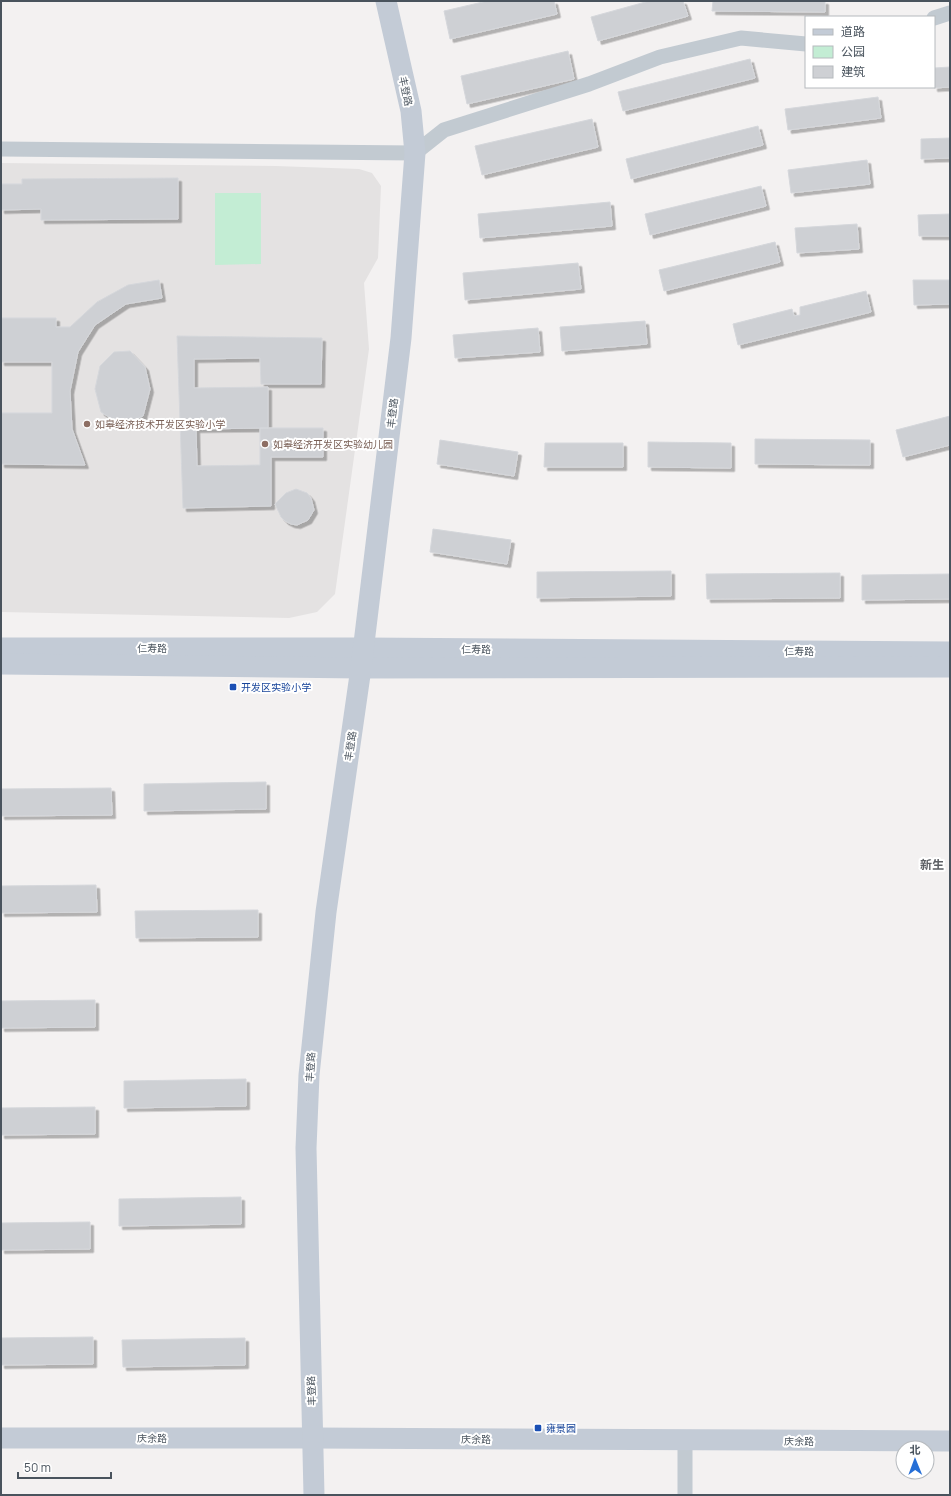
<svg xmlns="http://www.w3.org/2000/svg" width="951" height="1496" font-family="Manrope,'Noto Sans SC',sans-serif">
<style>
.education{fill:#e4e2e2}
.green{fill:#c3edd4}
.building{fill:#ced0d4;stroke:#d5d7db;filter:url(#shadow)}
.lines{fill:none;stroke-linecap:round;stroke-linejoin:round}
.street{stroke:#c2cad1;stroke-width:15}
.secondary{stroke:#c3cbd6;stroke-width:21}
.education-dot{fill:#8d6e63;stroke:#fff;stroke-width:1.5}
.transit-dot{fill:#1a4fb4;stroke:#fff;stroke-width:1.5}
.labels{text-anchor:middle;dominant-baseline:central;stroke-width:4;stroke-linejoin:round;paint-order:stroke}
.street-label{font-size:10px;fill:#49535d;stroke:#fff}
.education-label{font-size:10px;fill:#785e54;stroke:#fff;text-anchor:start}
.transit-label{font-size:10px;fill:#164399;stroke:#fff;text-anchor:start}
.quarter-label{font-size:12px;font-weight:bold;fill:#5d6065;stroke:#fff}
</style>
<defs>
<filter id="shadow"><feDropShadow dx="3.5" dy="3.5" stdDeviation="0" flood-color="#0004"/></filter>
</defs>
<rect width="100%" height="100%" fill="#f3f1f1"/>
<polygon class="education" points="1,163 276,166 359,169 372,173 381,186 378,258 364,283 369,349 335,594 317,612 289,618 1,612"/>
<polygon class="green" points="215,193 261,193 261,264 215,265"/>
<g class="building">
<polygon points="487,1 554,1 557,14 450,39 444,11"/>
<polygon points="649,1 683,1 688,16 598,41 591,17"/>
<polygon points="713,1 825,1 825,12 712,11"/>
<polygon points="568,51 574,79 467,104 461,76"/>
<polygon points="750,59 755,78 623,111 618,92"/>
<polygon points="950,67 950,87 934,88 934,68"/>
<polygon points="878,97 881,118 788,130 785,109"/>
<polygon points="592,119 598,147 482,175 475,146"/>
<polygon points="758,126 763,145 631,179 626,159"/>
<polygon points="950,138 950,158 921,159 921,139"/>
<polygon points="867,160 870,184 791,193 788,170"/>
<polygon points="178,178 178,219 41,220 41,209 1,210 1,184 22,184 22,179"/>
<polygon points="761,186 766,206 650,235 645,214"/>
<polygon points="610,202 612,226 480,238 478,214"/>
<polygon points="950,214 950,236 919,236 918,215"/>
<polygon points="857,224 859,249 797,253 795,228"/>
<polygon points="775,242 780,262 664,291 659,270"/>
<polygon points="578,263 581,289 465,300 463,273"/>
<polygon points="159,280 162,298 126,304 95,325 78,352 70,391 72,429 85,465 1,464 1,413 52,413 52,362 1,362 1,318 56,318 56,327 70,327 97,302 128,285"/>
<polygon points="913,280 950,280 950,304 914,305"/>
<polygon points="866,291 871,312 738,345 733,324 792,309 794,316 800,315 800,307"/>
<polygon points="645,321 647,344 562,351 560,327"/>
<polygon points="538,328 540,352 455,358 453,335"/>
<polygon points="177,336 322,338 321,384 261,384 260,358 194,359 194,388 268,387 268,428 196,429 197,466 260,465 260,428 323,428 323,457 271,457 271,506 183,508"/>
<polygon points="130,351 145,367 150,389 143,416 122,425 101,412 95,389 100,366 114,352"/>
<polygon points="950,416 950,445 903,457 896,430"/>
<polygon points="755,439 870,440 870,465 755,464"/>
<polygon points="440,440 518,452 514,476 437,464"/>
<polygon points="648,442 731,443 731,468 648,467"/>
<polygon points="545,443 623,443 623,467 544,467"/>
<polygon points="296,489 307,493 311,498 314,510 308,520 297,525 291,524 285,521 281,517 275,504 286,493"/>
<polygon points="433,529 511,540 507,564 430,552"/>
<polygon points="671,571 671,596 537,598 537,572"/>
<polygon points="840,573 840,598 707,599 706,574"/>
<polygon points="950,574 950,599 862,600 862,575"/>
<polygon points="266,782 266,809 144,811 144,784"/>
<polygon points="111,788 112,815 1,816 1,789"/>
<polygon points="96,885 97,912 1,913 1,886"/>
<polygon points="258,910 258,937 136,938 135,911"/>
<polygon points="95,1000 95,1027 1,1028 1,1001"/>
<polygon points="246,1079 246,1106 124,1108 124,1081"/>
<polygon points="95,1107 95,1134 1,1135 1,1108"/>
<polygon points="241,1197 241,1224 119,1226 119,1199"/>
<polygon points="90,1222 90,1249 1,1250 1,1223"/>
<polygon points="93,1337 93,1364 1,1365 1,1338"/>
<polygon points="245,1338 245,1365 123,1367 122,1340"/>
</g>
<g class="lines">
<g class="street">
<polyline points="934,18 950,13"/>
<polyline points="1,149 415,153 444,130 589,84 660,57 741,38 806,44"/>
<polyline points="685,1441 685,1495"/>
</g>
<g class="secondary">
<polyline points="1,648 363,648 950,652"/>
<polyline points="1,664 361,668 950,667"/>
<polyline points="1,1438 313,1438 950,1441"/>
<polyline points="314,1495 306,1148 309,1075 326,912 361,668 401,338 415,153 411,111 386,1"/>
</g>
</g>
<g class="education-dot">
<circle cx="87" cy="424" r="4"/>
<circle cx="265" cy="444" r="4"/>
</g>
<g class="transit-dot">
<rect x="229" y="683" width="8" height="8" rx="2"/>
<rect x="534" y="1424" width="8" height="8" rx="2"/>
</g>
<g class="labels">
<g class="street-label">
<text transform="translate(406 91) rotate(78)">丰登路</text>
<text transform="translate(392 413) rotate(-83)">丰登路</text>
<text x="152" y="648">仁寿路</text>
<text x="476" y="649">仁寿路</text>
<text x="799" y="651">仁寿路</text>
<text transform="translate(350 746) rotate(-82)">丰登路</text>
<text transform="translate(310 1067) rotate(-86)">丰登路</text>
<text transform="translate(311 1391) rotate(-92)">丰登路</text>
<text x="152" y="1438">庆余路</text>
<text x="476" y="1439">庆余路</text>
<text x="799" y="1441">庆余路</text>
</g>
<g class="education-label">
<text x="95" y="424">如皋经济技术开发区实验小学</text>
<text x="273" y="444">如皋经济开发区实验幼儿园</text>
</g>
<g class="transit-label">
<text x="241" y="687">开发区实验小学</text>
<text x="546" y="1428">雍景园</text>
</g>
<g class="quarter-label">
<text x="932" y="864">新生</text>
</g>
</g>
<rect width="951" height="1496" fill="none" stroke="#49535d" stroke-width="4"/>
<rect x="805" y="16" width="130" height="72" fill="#ffffff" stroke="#b6babe"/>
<rect x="813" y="29" width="20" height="6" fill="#c3cbd6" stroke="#b6babe"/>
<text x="841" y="36" font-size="12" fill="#49535d">道路</text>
<rect x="813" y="46" width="20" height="12" fill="#c3edd4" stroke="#b6babe"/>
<text x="841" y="56" font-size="12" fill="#49535d">公园</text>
<rect x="813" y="66" width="20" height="12" fill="#ced0d4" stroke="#b6babe"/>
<text x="841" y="76" font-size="12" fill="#49535d">建筑</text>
<g transform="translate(915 1460) rotate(359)"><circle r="19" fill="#ffffff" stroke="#b6babe"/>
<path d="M0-3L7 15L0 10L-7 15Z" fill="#266fd7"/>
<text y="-6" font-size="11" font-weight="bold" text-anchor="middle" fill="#49535d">北</text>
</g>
<path d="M18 1472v6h93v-6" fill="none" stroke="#49535d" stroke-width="2"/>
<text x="24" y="1472" font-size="12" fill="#49535d" stroke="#ffffff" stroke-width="3" paint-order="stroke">50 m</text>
</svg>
